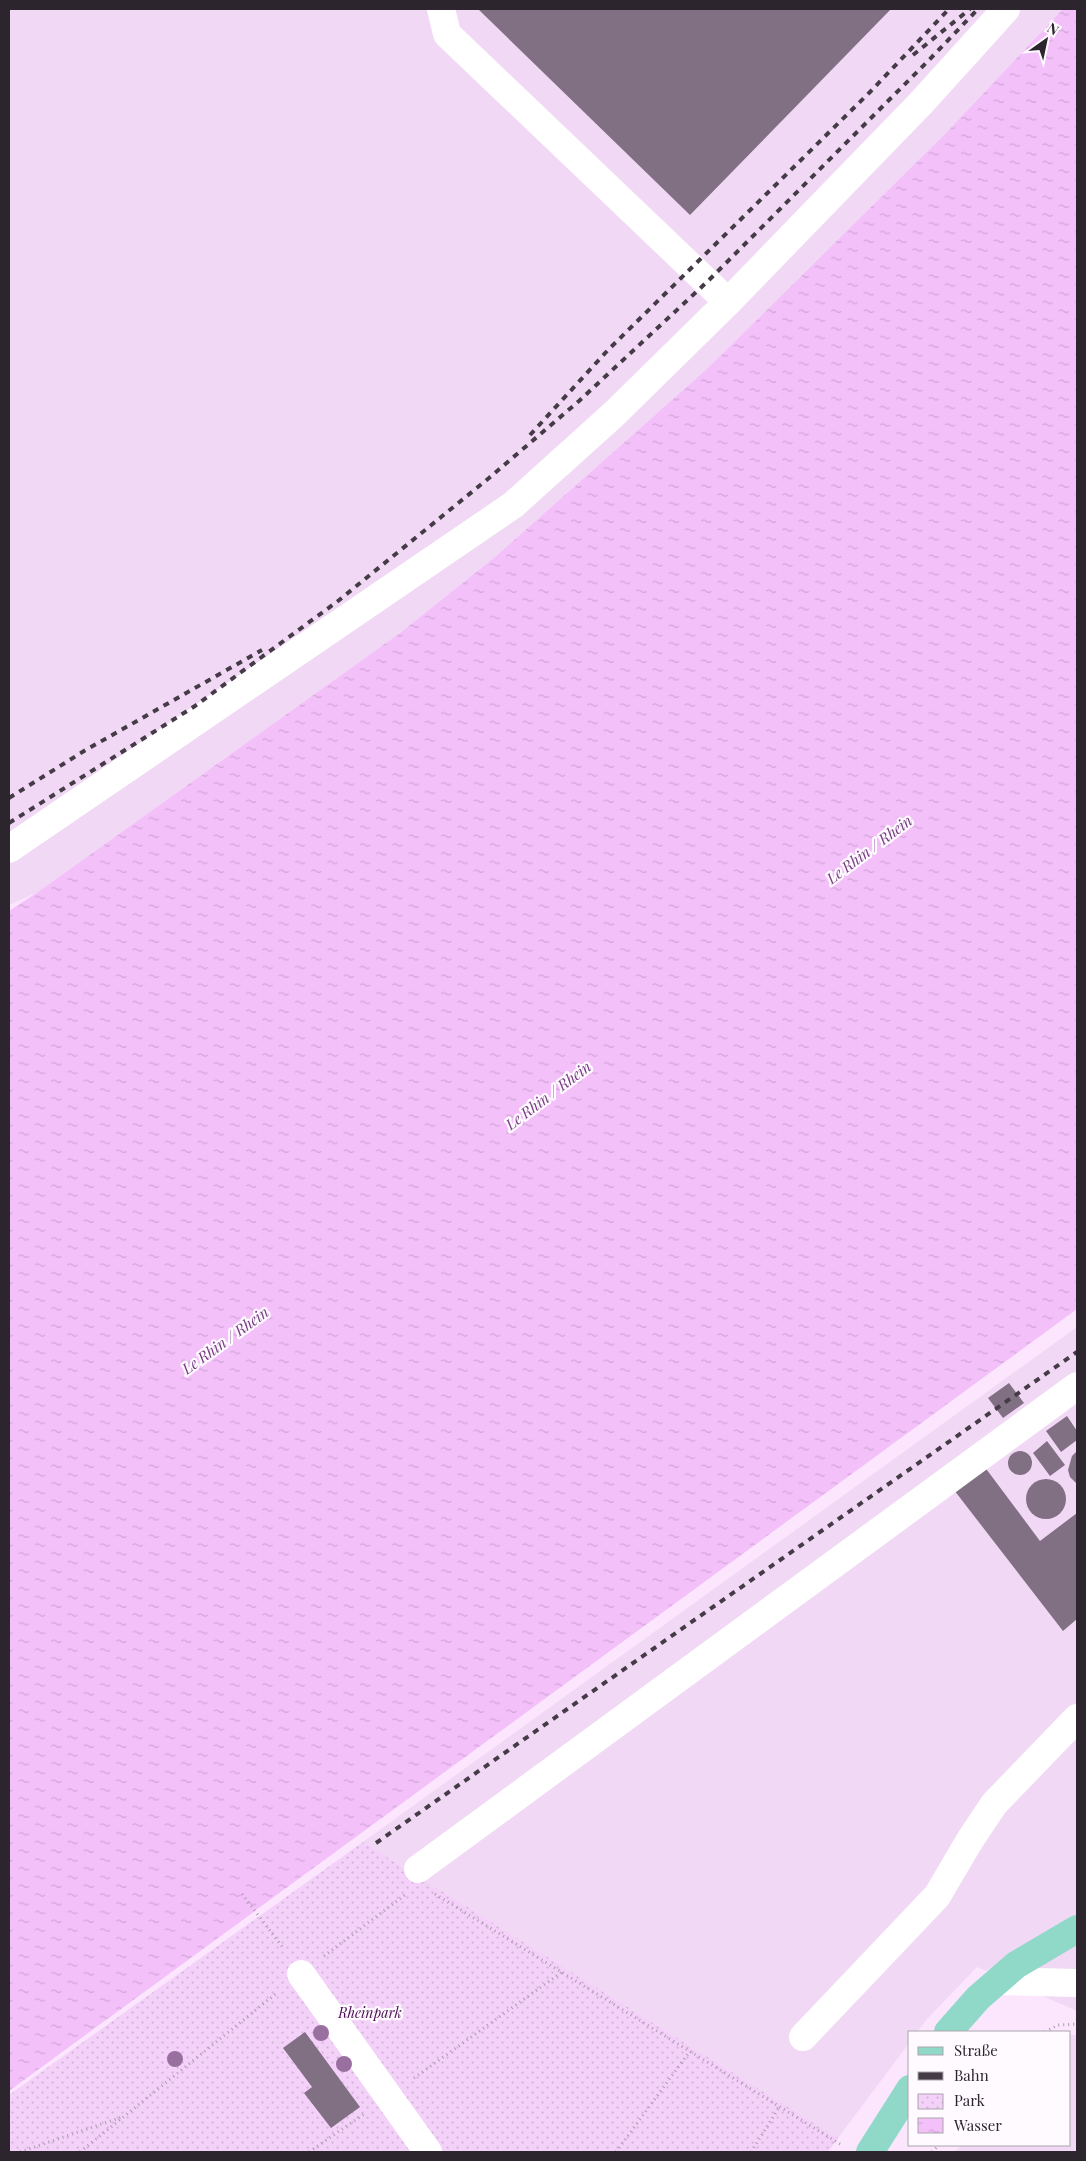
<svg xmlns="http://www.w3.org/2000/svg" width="1086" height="2161" font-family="'Playfair Display',serif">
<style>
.built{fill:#f1d8f5}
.park{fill:url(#park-dots)}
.water{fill:url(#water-ripples)}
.building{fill:#816f84}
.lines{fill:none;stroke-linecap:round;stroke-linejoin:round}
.path{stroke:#aa9aac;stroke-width:3;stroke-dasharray:1 4;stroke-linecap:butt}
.minor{stroke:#fff;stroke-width:28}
.major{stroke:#90d9c9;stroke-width:28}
.rail{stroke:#443b46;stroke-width:4;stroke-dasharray:6 6;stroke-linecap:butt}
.tree{fill:#996f9f}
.labels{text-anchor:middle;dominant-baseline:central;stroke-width:4.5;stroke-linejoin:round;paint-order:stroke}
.park-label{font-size:14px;font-style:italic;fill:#490d52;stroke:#fefaff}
.water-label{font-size:15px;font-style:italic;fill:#763b80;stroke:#fefaff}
</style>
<defs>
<pattern id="park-dots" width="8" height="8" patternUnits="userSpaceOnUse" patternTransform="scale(1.25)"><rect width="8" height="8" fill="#f4d1f9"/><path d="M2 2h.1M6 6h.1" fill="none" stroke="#d2b3d6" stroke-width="1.8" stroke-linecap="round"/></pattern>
<pattern id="water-ripples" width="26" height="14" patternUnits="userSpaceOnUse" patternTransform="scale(1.25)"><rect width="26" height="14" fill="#f3c0fa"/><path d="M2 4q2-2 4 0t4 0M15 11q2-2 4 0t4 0" fill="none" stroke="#d1a5d7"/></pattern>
</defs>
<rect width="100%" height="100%" fill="#fbe6fe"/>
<g class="built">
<polygon points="9,9 1063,9 945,134 708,368 495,557 400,633 38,892 9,905"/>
<polygon points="1077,1327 1077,2011 977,1967 927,2019 917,2032 910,2032 910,2042 838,2138 363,1842"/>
<polygon points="1070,2035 1077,2035 1077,2152 954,2152 962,2145 1070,2145"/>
</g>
<polygon class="park" points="363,1842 838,2138 828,2152 9,2152 9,2095"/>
<polygon class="water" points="1063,9 1077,9 1077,1309 9,2091 9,911 38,892 400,633 495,557 708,368 945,134"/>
<g class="building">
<polygon points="478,9 891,9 690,215"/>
<polygon points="1009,1383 1024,1403 1003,1418 988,1398"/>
<polygon points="1067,1416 1077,1431 1077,1440 1061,1452 1046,1431"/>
<polygon points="1047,1441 1065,1465 1050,1476 1033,1453"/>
<circle cx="1020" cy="1463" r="12"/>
<polygon points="1077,1451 1077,1484 1070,1477 1068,1470 1072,1456"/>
<polygon points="984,1466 1040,1541 1077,1513 1077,1619 1063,1631 954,1490"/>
<circle cx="1046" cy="1499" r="20"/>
<polygon points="305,2032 360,2107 331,2128 304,2093 312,2087 283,2048"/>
</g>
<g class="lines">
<g class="path">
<polyline points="242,1894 284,1949"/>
<polyline points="435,1894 840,2144"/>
<polyline points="324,1956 405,1895"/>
<polyline points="1045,2032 1058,2025 1077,2024"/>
<polyline points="414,2078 562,1972"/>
<polyline points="20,2152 122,2117"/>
<polyline points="80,2152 278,1992"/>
<polyline points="309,2152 364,2114"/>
<polyline points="616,2152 690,2051"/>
<polyline points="751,2152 780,2106"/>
<polyline points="932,2152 939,2145"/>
</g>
<g class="minor">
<polyline points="441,9 447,34 728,302"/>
<polyline points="9,849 513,505 614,414 728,302 921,103 1006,9"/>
<polyline points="418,1869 1077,1386"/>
<polyline points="301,1974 428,2152"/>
<polyline points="997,1981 1077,1983"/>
<polyline points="803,2037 937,1896 970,1840 994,1804 1077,1718"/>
</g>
<g class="major">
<polyline points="948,2032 978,1998 1016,1965 1077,1929"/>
<polyline points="870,2152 910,2089"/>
</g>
<g class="rail">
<polyline points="913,55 970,9"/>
<polyline points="530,435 608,350 870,92 949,9"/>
<polyline points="9,798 84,751 262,650"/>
<polyline points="9,823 195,706 338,601 489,478 579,401 708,281 929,60 978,9"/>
<polyline points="376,1843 1077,1352"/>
</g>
</g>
<g class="tree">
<circle cx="321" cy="2033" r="8"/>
<circle cx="175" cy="2059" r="8"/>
<circle cx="344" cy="2064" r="8"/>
</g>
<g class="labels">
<g class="park-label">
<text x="370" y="2012">Rheinpark</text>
</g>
<g class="water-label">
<text transform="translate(869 849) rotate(-37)">Le Rhin / Rhein</text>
<text transform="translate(548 1095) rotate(-37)">Le Rhin / Rhein</text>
<text transform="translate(225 1340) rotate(-36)">Le Rhin / Rhein</text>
</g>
</g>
<rect width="1086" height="2161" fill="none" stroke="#2d252e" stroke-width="20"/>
<rect x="908" y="2031" width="162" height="115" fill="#fefaff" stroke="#aaa5ab"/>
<rect x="918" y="2047" width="25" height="8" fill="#90d9c9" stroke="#aaa5ab"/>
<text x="954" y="2056" font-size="15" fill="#2d252e">Straße</text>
<rect x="918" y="2072" width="25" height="8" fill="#443b46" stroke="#aaa5ab"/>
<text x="954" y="2081" font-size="15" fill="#2d252e">Bahn</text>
<rect x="918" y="2094" width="25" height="15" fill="url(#park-dots)" stroke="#aaa5ab"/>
<text x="954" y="2106" font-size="15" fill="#2d252e">Park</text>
<rect x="918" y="2118" width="25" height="15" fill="url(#water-ripples)" stroke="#aaa5ab"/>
<text x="954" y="2131" font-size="15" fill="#2d252e">Wasser</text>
<g transform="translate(1046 40) rotate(33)" stroke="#fefaff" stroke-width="4" paint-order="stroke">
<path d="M0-4L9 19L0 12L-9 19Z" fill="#2d252e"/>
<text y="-8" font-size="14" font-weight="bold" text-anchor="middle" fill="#2d252e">N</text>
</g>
</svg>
